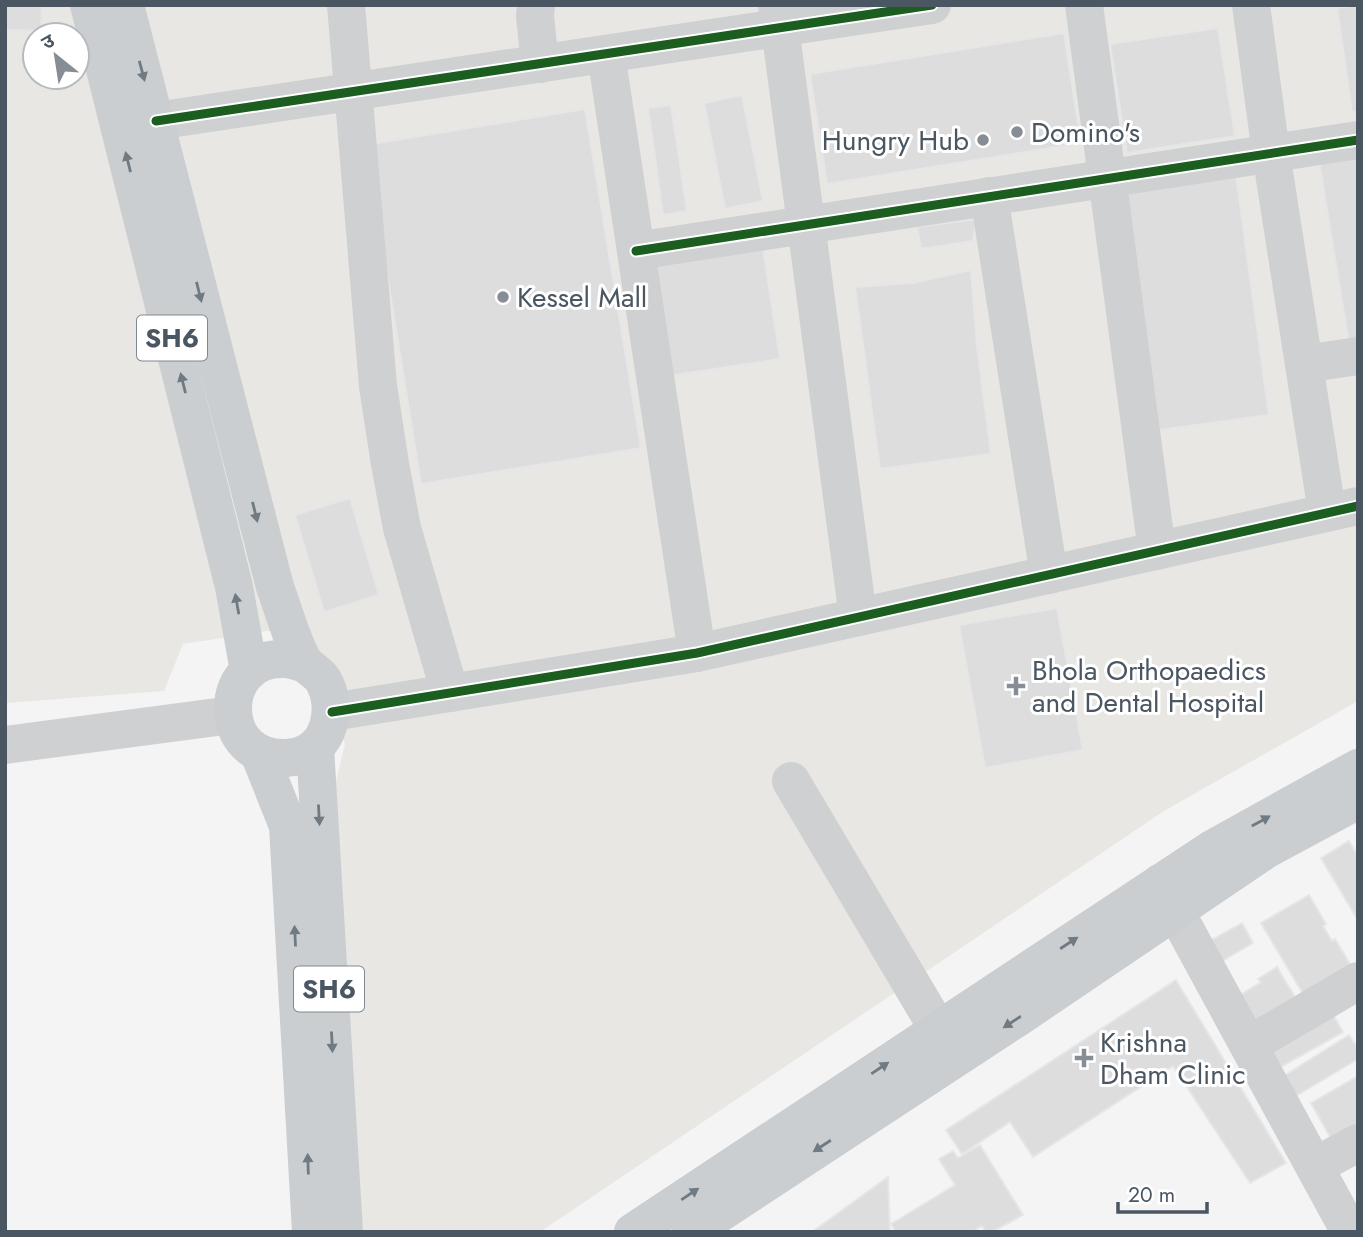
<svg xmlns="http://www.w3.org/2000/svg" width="1363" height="1237" font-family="Jost,'Noto Sans Devanagari',sans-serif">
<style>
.commercial{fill:#e8e7e3;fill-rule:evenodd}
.building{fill:#ddddde;stroke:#e5e6e7;stroke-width:2}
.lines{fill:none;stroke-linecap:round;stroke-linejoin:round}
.minor{stroke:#ced0d2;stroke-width:38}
.major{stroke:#caced1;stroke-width:38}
.cycleway-casing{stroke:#fff;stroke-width:13}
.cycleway{stroke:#1b5e20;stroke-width:9}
.oneway{fill:#707a83}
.poi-dot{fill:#868d94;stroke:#fff;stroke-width:2.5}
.labels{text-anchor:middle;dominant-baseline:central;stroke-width:6;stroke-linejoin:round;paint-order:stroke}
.shield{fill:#fff;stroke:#808990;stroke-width:2}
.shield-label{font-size:26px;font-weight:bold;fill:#4a5661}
.poi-label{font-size:28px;fill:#4a5661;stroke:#fff;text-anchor:start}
</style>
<rect width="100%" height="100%" fill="#f4f4f4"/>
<path class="commercial" d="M6,5h1352v696l-194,110 -624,421h-180l-33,-412 18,-76 -40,-119 -122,19 -19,47 -159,12zM35,35h42v42h-42z"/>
<g class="building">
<polygon points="5,5 42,5 41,31 5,30"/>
<polygon points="1358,5 1358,112 1352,112 1337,8"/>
<polygon points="1218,28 1235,136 1127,153 1110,44"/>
<polygon points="1064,33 1081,143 827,184 810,74"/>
<polygon points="742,95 763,201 725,209 704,103"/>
<polygon points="671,105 687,211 663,215 648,108"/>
<polygon points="585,109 641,448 421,484 366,145"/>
<polygon points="1358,154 1358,354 1351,356 1319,161"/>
<polygon points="1236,175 1269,415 1159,430 1126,190"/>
<polygon points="758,215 780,359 668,376 646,233"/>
<polygon points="976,219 973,241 921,249 917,227"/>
<polygon points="971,270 977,346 991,454 880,469 855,287 912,283"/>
<polygon points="350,498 379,595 324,612 295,515"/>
<polygon points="1057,608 1083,750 985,768 959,625"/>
<polygon points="1349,841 1358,856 1358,920 1321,858"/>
<polygon points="1309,895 1326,924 1323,926 1332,941 1335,939 1354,971 1306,999 1261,923"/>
<polygon points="1242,923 1253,943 1212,967 1201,946"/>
<polygon points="1277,967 1301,1007 1255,1027 1237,997 1261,982 1258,979"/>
<polygon points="1176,980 1286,1163 1250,1183 1173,1066 1033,1157 1010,1122 962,1154 946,1130"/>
<polygon points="1326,1002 1343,1032 1270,1073 1253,1043"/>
<polygon points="1349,1035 1358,1049 1358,1059 1291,1099 1279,1079"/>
<polygon points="1358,1076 1358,1131 1334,1144 1311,1103"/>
<polygon points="980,1145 1023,1215 992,1232 986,1232 982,1226 972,1232 896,1232 891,1224 955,1185 939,1159 953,1151 958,1158"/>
<polygon points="888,1177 890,1232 812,1232"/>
</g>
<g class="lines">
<g class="minor">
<polyline points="346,5 378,386 390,464 402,528 450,693"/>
<polyline points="536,5 535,16 540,64"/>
<polyline points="777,5 858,617"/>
<polyline points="1084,5 1157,551"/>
<polyline points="1251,5 1271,153 1327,512"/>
<polyline points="606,54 697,653"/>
<polyline points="156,121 932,5"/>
<polyline points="989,196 1049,575"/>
<polyline points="636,251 1358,140"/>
<polyline points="1304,364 1358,356"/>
<polyline points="332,712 697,653 1358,506"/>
<polyline points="5,745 232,715"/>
<polyline points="791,781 938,1029"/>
<polyline points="1160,883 1350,1232"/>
<polyline points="1249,1045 1358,981"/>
<polyline points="1315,1166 1358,1143"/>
</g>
<g class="major">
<polyline points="89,5 234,587 249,671"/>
<path d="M125,5l150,582c8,21 18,58 29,75 5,7 14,10 19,18 16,27 7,71 -29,77 -79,12 -80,-101 -10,-98 7,0 15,3 21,5"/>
<polyline points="315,747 344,1232"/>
<polyline points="259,753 288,826 311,1232"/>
<polyline points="633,1232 1212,849 1358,768"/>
<polyline points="691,1232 1020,1016 1267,849 1358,800"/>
</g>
<g class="cycleway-casing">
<g id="cycleway">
<polyline points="156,121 932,5"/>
<polyline points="636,251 1358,140"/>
<polyline points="332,712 697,653 1358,506"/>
</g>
</g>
<use href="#cycleway" class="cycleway"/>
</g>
<defs><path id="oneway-solid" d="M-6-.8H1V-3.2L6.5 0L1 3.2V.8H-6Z" transform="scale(1.75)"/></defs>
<g class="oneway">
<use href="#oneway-solid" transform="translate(142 71) rotate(75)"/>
<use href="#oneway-solid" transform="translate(128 162) rotate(-104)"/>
<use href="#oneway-solid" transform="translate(199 292) rotate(76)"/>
<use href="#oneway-solid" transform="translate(183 383) rotate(-104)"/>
<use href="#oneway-solid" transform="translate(255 512) rotate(76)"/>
<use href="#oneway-solid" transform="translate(237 604) rotate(-100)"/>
<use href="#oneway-solid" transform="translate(319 815) rotate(87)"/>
<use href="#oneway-solid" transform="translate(1261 821) rotate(-29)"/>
<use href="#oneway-solid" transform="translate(295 936) rotate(-93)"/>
<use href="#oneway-solid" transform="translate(1069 943) rotate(-33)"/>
<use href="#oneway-solid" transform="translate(1012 1022) rotate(147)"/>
<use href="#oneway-solid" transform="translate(332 1042) rotate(87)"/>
<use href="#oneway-solid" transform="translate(880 1068) rotate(-34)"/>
<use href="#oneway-solid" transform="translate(822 1146) rotate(147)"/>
<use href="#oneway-solid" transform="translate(308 1164) rotate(-92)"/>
<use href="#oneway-solid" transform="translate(690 1194) rotate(-34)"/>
</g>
<g class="poi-dot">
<circle cx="1017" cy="132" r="7"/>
<circle cx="983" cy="140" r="7"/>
<circle cx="503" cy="297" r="7"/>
<path d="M1012.5 675.5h7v7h7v7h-7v7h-7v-7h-7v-7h7z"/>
<path d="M1080.5 1047.5h7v7h7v7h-7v7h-7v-7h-7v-7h7z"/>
</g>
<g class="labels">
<g class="shield">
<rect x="137" y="315.5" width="70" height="45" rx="5"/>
<rect x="294" y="966.5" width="70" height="45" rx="5"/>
</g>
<g class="shield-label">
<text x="172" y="338">SH6</text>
<text x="329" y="989">SH6</text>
</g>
<g class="poi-label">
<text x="1031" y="132">Domino's</text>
<text x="969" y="140" text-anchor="end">Hungry Hub</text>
<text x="517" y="297">Kessel Mall</text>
<text x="1032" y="670">Bhola Orthopaedics<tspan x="1032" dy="32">and Dental Hospital</tspan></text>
<text x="1100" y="1042">Krishna<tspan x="1100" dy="32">Dham Clinic</tspan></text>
</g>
</g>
<rect width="1363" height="1237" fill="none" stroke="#4a5661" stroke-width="14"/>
<g transform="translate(56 56) rotate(330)"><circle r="33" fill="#ffffff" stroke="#b7bbc0" stroke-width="2"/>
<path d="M0-5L12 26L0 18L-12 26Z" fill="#868d94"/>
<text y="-10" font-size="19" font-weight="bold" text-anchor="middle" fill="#4a5661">उ</text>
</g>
<path d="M1118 1202v10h89v-10" fill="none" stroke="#4a5661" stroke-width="3.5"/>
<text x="1128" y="1202" font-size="21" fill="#4a5661" stroke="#ffffff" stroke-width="5" paint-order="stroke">20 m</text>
</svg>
